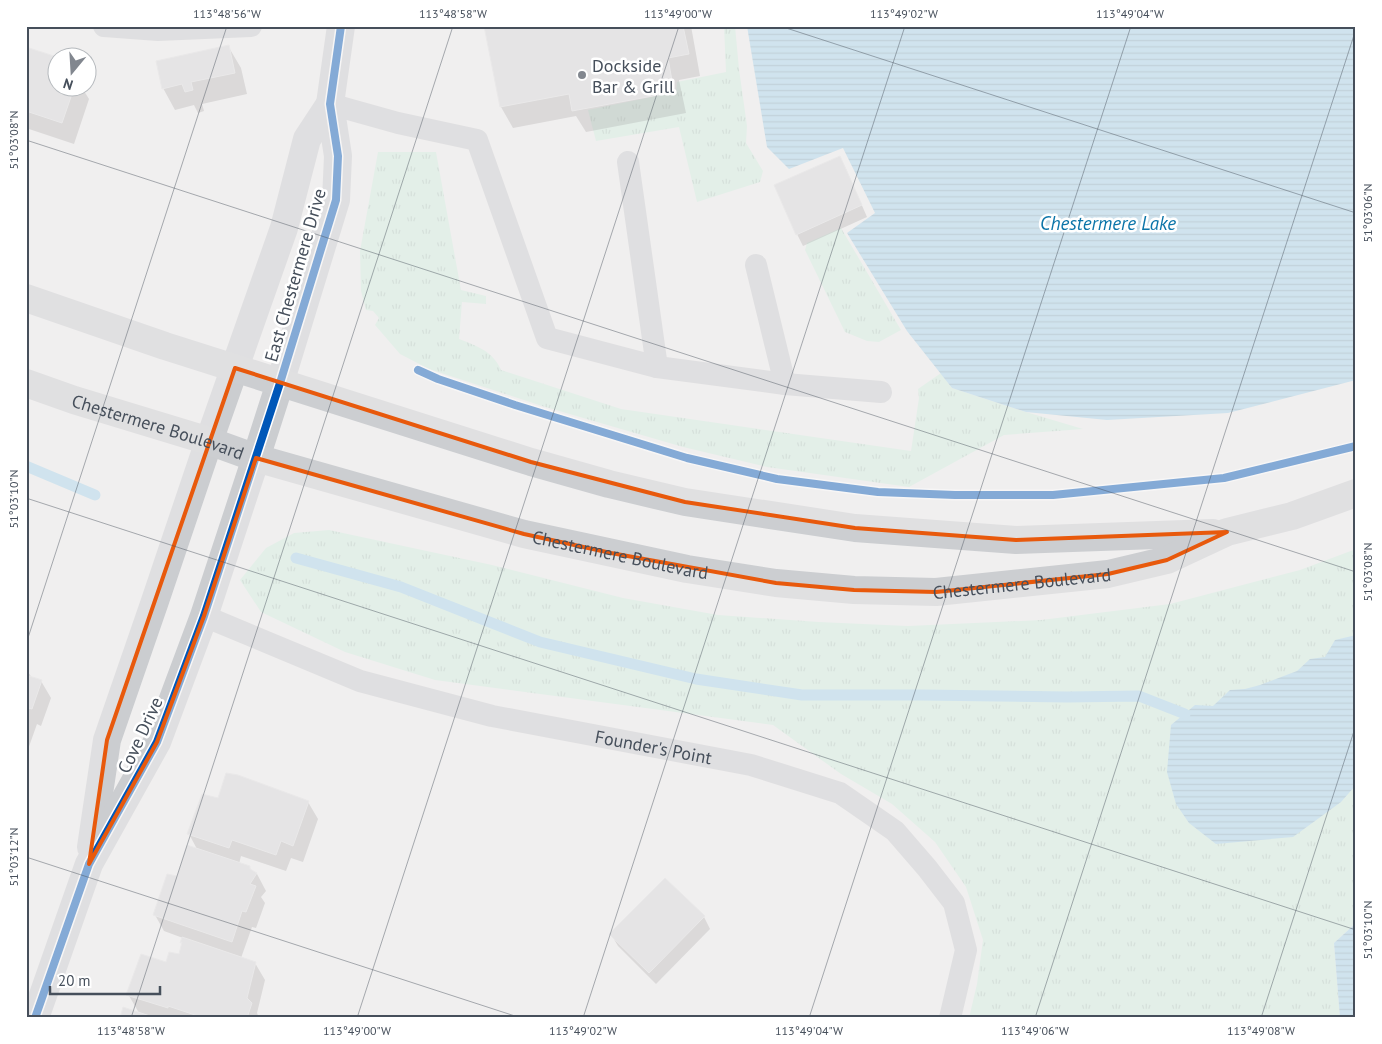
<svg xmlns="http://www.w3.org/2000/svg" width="1382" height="1044" font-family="'PT Sans',sans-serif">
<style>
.grass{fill:url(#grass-tufts)}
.water{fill:url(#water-rules)}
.shadow{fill:#0003}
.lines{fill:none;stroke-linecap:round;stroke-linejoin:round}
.stream{stroke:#a8d6ed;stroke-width:11}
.building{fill:#d7d7d9;stroke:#e1e1e2}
.service{stroke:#cbcdd0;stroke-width:22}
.minor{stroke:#cbcdd0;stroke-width:28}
.tertiary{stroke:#cbcdd0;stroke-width:28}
.secondary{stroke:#ccced1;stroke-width:28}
.cycleway-casing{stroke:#fff;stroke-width:11}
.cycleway{stroke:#0057b8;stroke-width:8}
.marked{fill:none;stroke:#e8590c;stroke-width:4;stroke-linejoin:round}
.ticks{fill:none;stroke:#464f5b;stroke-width:1;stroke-opacity:0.45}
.poi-dot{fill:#82878f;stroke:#fff;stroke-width:2}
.labels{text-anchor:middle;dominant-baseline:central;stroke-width:5;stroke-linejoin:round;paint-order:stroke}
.poi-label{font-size:18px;fill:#464f5b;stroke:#fff;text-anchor:start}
.street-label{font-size:18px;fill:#464f5b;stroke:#fff}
.water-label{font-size:19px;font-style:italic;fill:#0c75a9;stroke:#fff}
.neatline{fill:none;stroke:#464f5b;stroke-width:2}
.ticks-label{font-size:12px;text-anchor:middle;fill:#464f5b}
</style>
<defs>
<pattern id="grass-tufts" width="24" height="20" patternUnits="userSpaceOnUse" patternTransform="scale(1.25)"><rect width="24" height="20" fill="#d3efe1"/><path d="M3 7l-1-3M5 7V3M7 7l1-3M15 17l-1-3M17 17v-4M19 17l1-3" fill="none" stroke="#b6cfc3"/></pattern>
<pattern id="water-rules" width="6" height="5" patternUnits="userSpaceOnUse" patternTransform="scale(1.25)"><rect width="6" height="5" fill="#a8d6ed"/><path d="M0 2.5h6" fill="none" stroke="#8bb0c3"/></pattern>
</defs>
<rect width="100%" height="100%" fill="#f0efef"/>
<g class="grass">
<polygon points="724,26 735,26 739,69 747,126 746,143 763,171 760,182 697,202 679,127 596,141 588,110 676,92 677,82 726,72"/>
<path d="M378,152h58l25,138 25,6v8l-24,-2 -3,37c18,7 34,12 42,31l120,39 290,42 8,-53 -1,-9 23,-16 11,15 74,24 57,17 -79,6 -95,52 -142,-20 -84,-20 -141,-41 -113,-37 -29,-15 -25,-29 4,-7 -6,-7 -7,-1 -5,-19 -1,-40z"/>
<polygon points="841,228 901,330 879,342 867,341 845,332 805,250 807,243"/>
<polygon points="329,530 492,565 623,598 718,615 819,622 908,626 1041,620 1170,604 1300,570 1356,549 1356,923 1334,943 1340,1018 969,1018 977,984 983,940 966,887 935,842 892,804 841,774 773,725 435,680 345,652 261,612 240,580 266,548 294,533"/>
</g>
<g class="water">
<polygon points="747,26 1356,26 1356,380 1228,413 1107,420 1026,412 952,388 907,331 847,233 875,213 843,148 789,169 767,147"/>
<polygon points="1356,635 1356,785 1341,802 1293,837 1216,844 1189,823 1176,804 1167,772 1171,725 1195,705 1213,706 1230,690 1245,689 1260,685 1297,671 1310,659 1325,657 1335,640"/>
<polygon points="1356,923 1356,1018 1340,1018 1334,943"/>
</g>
<g class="shadow">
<polygon points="485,26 691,26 700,76 679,80 686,113 586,132 576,116 513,128 501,107"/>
<polygon points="228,46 241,68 247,94 202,104 204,111 198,113 194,105 175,110 163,88"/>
<polygon points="26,49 56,58 58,60 58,88 85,88 84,91 89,99 74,144 26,128"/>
<polygon points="840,158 846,169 867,217 803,246 797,234"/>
<polygon points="26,669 32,678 41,681 51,698 41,726 37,724 26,755"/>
<polygon points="219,800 308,802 318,819 303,862 291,858 286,871 241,856 239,864 249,867 252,871 257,874 266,891 261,897 265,903 256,928 252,927 241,958 255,963 265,980 257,1013 259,1018 121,1018 139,1013 128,994 180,956 183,938 164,931 155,915 178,877 197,849 189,834"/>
<polygon points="704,917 710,929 656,984 618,946 611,934"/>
</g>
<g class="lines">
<g class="stream">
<polyline points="26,466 95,495"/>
<polyline points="296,558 401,587 540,642 696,679 802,695 921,695 1067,697 1139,696 1185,714"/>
</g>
</g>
<g class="building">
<polygon points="484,26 683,26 689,54 668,58 674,92 572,111 569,94 500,107"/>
<polygon points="229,45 235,73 191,82 193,90 185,92 182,84 162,89 156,61"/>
<polygon points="26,47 57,57 58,88 74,88 62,123 26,111"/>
<polygon points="840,156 862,205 796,235 774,185"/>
<polygon points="26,675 42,680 32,709 28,708 26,712"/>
<polygon points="226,773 238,775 309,801 293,846 281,841 276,855 232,840 229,848 187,834 202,794 218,798"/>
<polygon points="187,845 250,866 250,869 257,873 250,884 256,886 246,912 242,911 232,942 153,915 167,874 177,876"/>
<polygon points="665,878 705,916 649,973 609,934"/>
<polygon points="182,937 256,962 247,998 252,1003 247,1018 204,1018 168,1006 168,1008 126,995 141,954 166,962 169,952 179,954 182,942 180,943"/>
<polygon points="123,1007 156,1018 120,1018"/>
</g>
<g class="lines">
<g class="service">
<polyline points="104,26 158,30 251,26"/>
<polyline points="330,104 398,123 477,140 547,338 657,367 628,162"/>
<polyline points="756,265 785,384"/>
<polyline points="657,367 785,384 881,392"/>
<path id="s1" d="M204,616l156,65 132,35 259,49 89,28 55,38 32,37 27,35 12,47 -16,68"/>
</g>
<g class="minor">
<polyline points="91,847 107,740 154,604 209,441"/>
<polyline points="35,1018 89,864 157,742 204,616 256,458"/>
</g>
<g class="tertiary">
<polyline points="209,441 284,228 307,139 330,104"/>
<polyline points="256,458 280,383 336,200 338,156 330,104 341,26"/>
</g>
<g class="secondary">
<polyline points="26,298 165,346 531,462 609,484 685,502 855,528 1016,540 1213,533"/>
<path id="s2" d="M26,383l48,17 135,41 47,17 268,76 163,35 89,14 78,7 82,2 172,-18 59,-14 60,-28 65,-16 64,-23"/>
</g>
<g class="cycleway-casing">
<g id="cycleway">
<polyline points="418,370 438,379 515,405 687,458 777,479 878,492 955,495 1053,495 1224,478 1356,446"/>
<polyline points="35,1018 89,864 157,742 204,616 280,383 336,200 338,156 330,104 341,26"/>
</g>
</g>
<use href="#cycleway" class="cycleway"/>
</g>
<path d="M0 0H1382V1044H0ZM235,368l296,94 154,40 170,26 161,12 211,-8 -60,28 -59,14 -172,18 -82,-2 -78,-7 -165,-30 -87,-19 -268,-76 -52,158 -47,126 -68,122 18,-124z" fill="#f0efef" fill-opacity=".55" fill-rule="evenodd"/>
<path class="marked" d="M235,368l296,94 154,40 170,26 161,12 211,-8 -60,28 -59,14 -172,18 -82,-2 -78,-7 -165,-30 -87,-19 -268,-76 -52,158 -47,126 -68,122 18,-124z"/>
<path class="ticks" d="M780,26l576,187M26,140l1330,432M26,498l1330,432M26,644l201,-618M26,857l495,161M131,1018l322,-992M357,1018l322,-992M583,1018l322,-992M809,1018l322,-992M1035,1018l321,-989M1261,1018l95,-293"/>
<circle class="poi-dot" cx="582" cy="75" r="5"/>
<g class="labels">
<g class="poi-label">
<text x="592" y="65">Dockside<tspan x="592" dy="21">Bar &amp; Grill</tspan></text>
</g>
<g class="street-label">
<text transform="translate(295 275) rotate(-74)">East Chestermere Drive</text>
<text stroke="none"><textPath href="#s2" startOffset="139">Chestermere Boulevard</textPath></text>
<text stroke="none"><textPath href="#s2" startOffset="619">Chestermere Boulevard</textPath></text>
<text stroke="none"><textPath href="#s2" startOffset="1024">Chestermere Boulevard</textPath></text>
<text transform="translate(140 735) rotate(-65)">Cove Drive</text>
<text stroke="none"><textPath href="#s1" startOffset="470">Founder's Point</textPath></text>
</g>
<g class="water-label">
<text x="1108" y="223">Chestermere Lake</text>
</g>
</g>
<rect width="1382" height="1044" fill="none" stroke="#ffffff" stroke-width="55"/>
<g transform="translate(72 72) rotate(198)"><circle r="24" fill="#ffffff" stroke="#b5b9bd"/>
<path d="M0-4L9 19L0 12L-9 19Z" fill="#82878f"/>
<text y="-8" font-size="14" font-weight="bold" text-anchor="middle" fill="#464f5b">N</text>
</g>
<path d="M50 986v8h110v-8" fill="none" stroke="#464f5b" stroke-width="2.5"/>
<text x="58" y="986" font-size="15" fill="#464f5b" stroke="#ffffff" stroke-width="4" paint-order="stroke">20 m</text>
<rect x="28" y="28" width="1326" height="988" class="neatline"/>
<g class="ticks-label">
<text x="227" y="18">113°48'56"W</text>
<text x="453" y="18">113°48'58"W</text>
<text x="678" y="18">113°49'00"W</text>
<text x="904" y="18">113°49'02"W</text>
<text x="1130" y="18">113°49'04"W</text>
<text transform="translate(14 140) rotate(-90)" y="4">51°03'08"N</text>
<text transform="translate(1368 213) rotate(-90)" y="4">51°03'06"N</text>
<text transform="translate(14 499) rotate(-90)" y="4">51°03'10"N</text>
<text transform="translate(1368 572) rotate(-90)" y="4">51°03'08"N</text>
<text transform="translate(14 857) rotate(-90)" y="4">51°03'12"N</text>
<text transform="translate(1368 930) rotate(-90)" y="4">51°03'10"N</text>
<text x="131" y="1035">113°48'58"W</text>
<text x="357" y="1035">113°49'00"W</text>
<text x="583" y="1035">113°49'02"W</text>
<text x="809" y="1035">113°49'04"W</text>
<text x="1035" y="1035">113°49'06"W</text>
<text x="1261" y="1035">113°49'08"W</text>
</g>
</svg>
